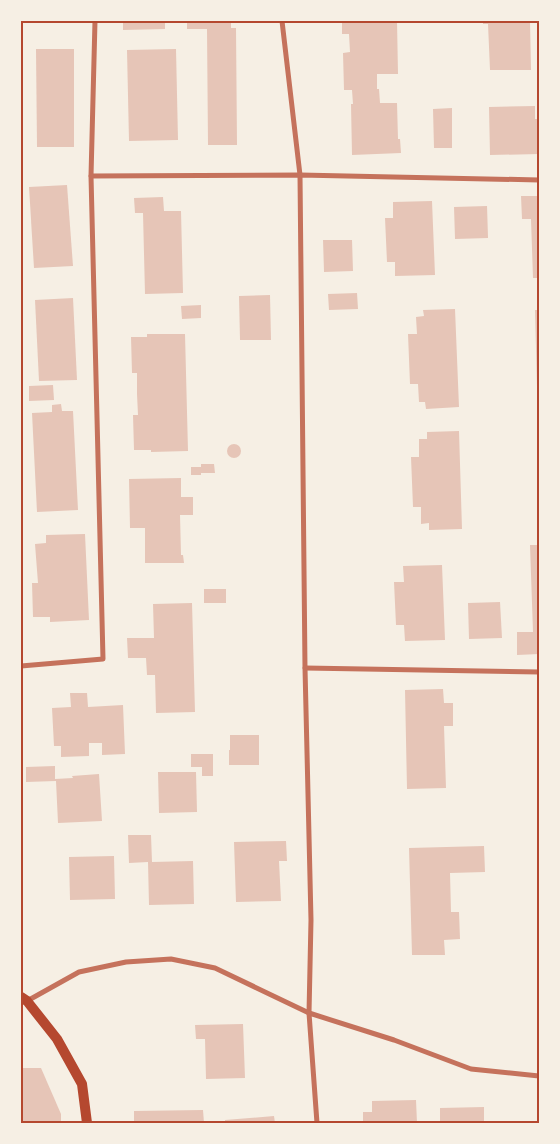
<svg xmlns="http://www.w3.org/2000/svg" width="560" height="1144" font-family="'Sofia Sans Condensed',sans-serif">
<style>
.building{fill:#e6c5b7}
.lines{fill:none;stroke-linecap:round;stroke-linejoin:round}
.minor{stroke:#c5725c;stroke-width:5}
.secondary{stroke:#b5482f;stroke-width:10}
.neatline{fill:none;stroke:#b5482f;stroke-width:2}
</style>
<rect width="100%" height="100%" fill="#f6efe4"/>
<g class="building">
<polygon points="123,21 165,21 165,29 123,30"/>
<polygon points="187,21 231,21 231,28 236,28 237,145 208,145 207,29 187,29"/>
<polygon points="342,21 397,21 398,74 377,74 377,89 379,89 380,103 397,103 398,139 400,139 401,153 352,155 351,104 353,104 352,90 344,90 343,53 350,52 349,34 342,34"/>
<polygon points="483,21 530,21 531,70 490,70 488,24 483,24"/>
<polygon points="36,49 74,49 74,147 37,147"/>
<polygon points="176,49 178,140 129,141 127,50"/>
<polygon points="535,106 535,119 539,119 539,154 490,155 489,107"/>
<polygon points="452,108 452,148 434,148 433,109"/>
<polygon points="67,185 73,266 34,268 29,187"/>
<polygon points="521,196 539,196 539,278 533,278 531,219 522,219"/>
<polygon points="163,197 164,211 181,211 183,293 145,294 143,213 135,213 134,198"/>
<polygon points="432,201 435,275 395,276 395,262 387,262 385,218 393,218 393,202"/>
<polygon points="487,206 488,238 455,239 454,207"/>
<polygon points="323,240 352,240 353,271 324,272"/>
<polygon points="357,293 358,309 329,310 328,294"/>
<polygon points="270,295 271,340 240,340 239,296"/>
<polygon points="73,298 77,380 39,381 35,300"/>
<polygon points="201,305 201,318 182,319 181,306"/>
<polygon points="455,309 459,407 426,409 425,402 419,402 418,384 410,384 408,334 417,334 416,317 424,316 423,310"/>
<polygon points="535,310 539,310 539,387 537,387"/>
<polygon points="147,334 185,334 188,451 151,452 151,450 134,450 133,415 138,415 137,394 137,373 132,373 131,337 147,337"/>
<polygon points="53,385 54,400 29,401 29,386"/>
<polygon points="61,404 62,411 73,411 78,510 37,512 32,413 52,412 52,405"/>
<polygon points="459,431 462,529 429,530 429,523 421,524 421,507 413,507 411,457 419,457 419,439 427,439 427,432"/>
<circle cx="234" cy="451" r="7"/>
<polygon points="201,464 214,464 215,473 201,473 201,475 191,475 191,467 201,467"/>
<polygon points="181,478 181,497 193,497 193,515 180,515 181,555 183,555 184,563 145,563 145,528 130,528 129,479"/>
<polygon points="85,534 89,620 50,622 50,617 33,617 32,583 38,583 35,544 46,543 46,535"/>
<polygon points="530,545 539,545 539,654 517,655 517,632 533,632"/>
<polygon points="442,565 445,640 405,641 404,625 396,625 394,582 404,582 403,566"/>
<rect x="204" y="589" width="22" height="14"/>
<polygon points="500,602 502,638 469,639 468,603"/>
<polygon points="192,603 195,712 156,713 155,675 147,675 146,658 128,658 127,638 154,638 153,604"/>
<polygon points="443,689 444,703 453,703 453,726 444,726 446,788 407,789 405,690"/>
<polygon points="70,693 87,693 88,707 123,705 125,754 102,755 102,743 89,743 89,756 61,757 61,746 54,746 52,708 71,707"/>
<polygon points="230,735 259,735 259,765 229,765 229,750 230,750"/>
<polygon points="191,754 213,754 213,776 202,776 202,767 191,767"/>
<polygon points="55,766 55,779 73,778 72,776 99,774 102,821 58,823 56,781 26,782 26,767"/>
<polygon points="158,772 196,772 197,812 159,813"/>
<polygon points="128,835 151,835 152,862 193,861 194,904 149,905 148,862 129,863"/>
<polygon points="286,841 287,861 279,861 281,901 236,902 234,842"/>
<polygon points="484,846 485,872 450,873 451,912 459,912 460,939 444,940 445,955 412,955 409,848"/>
<polygon points="114,856 115,899 70,900 69,857"/>
<polygon points="243,1024 245,1078 206,1079 205,1039 196,1039 195,1025"/>
<polygon points="21,1068 41,1068 61,1114 61,1123 21,1123"/>
<polygon points="416,1100 417,1123 363,1123 363,1112 372,1112 372,1101"/>
<polygon points="484,1107 484,1123 440,1123 440,1108"/>
<polygon points="203,1110 204,1123 134,1123 134,1111"/>
<polygon points="274,1116 275,1123 225,1123 225,1120"/>
</g>
<g class="lines">
<g class="minor">
<polyline points="282,21 300,175 305,668 311,920 309,1013 317,1123"/>
<polyline points="91,176 300,175 539,180"/>
<polyline points="21,666 103,659 91,176 95,21"/>
<polyline points="305,668 539,672"/>
<polyline points="27,1001 79,972 126,962 171,959 215,968 309,1013 394,1040 471,1069 539,1076"/>
</g>
<polyline class="secondary" points="21,997 27,1001 57,1039 82,1084 87,1123"/>
</g>
<rect width="560" height="1144" fill="none" stroke="#f6efe4" stroke-width="45"/>
<rect x="22" y="22" width="516" height="1100" class="neatline"/>
</svg>
